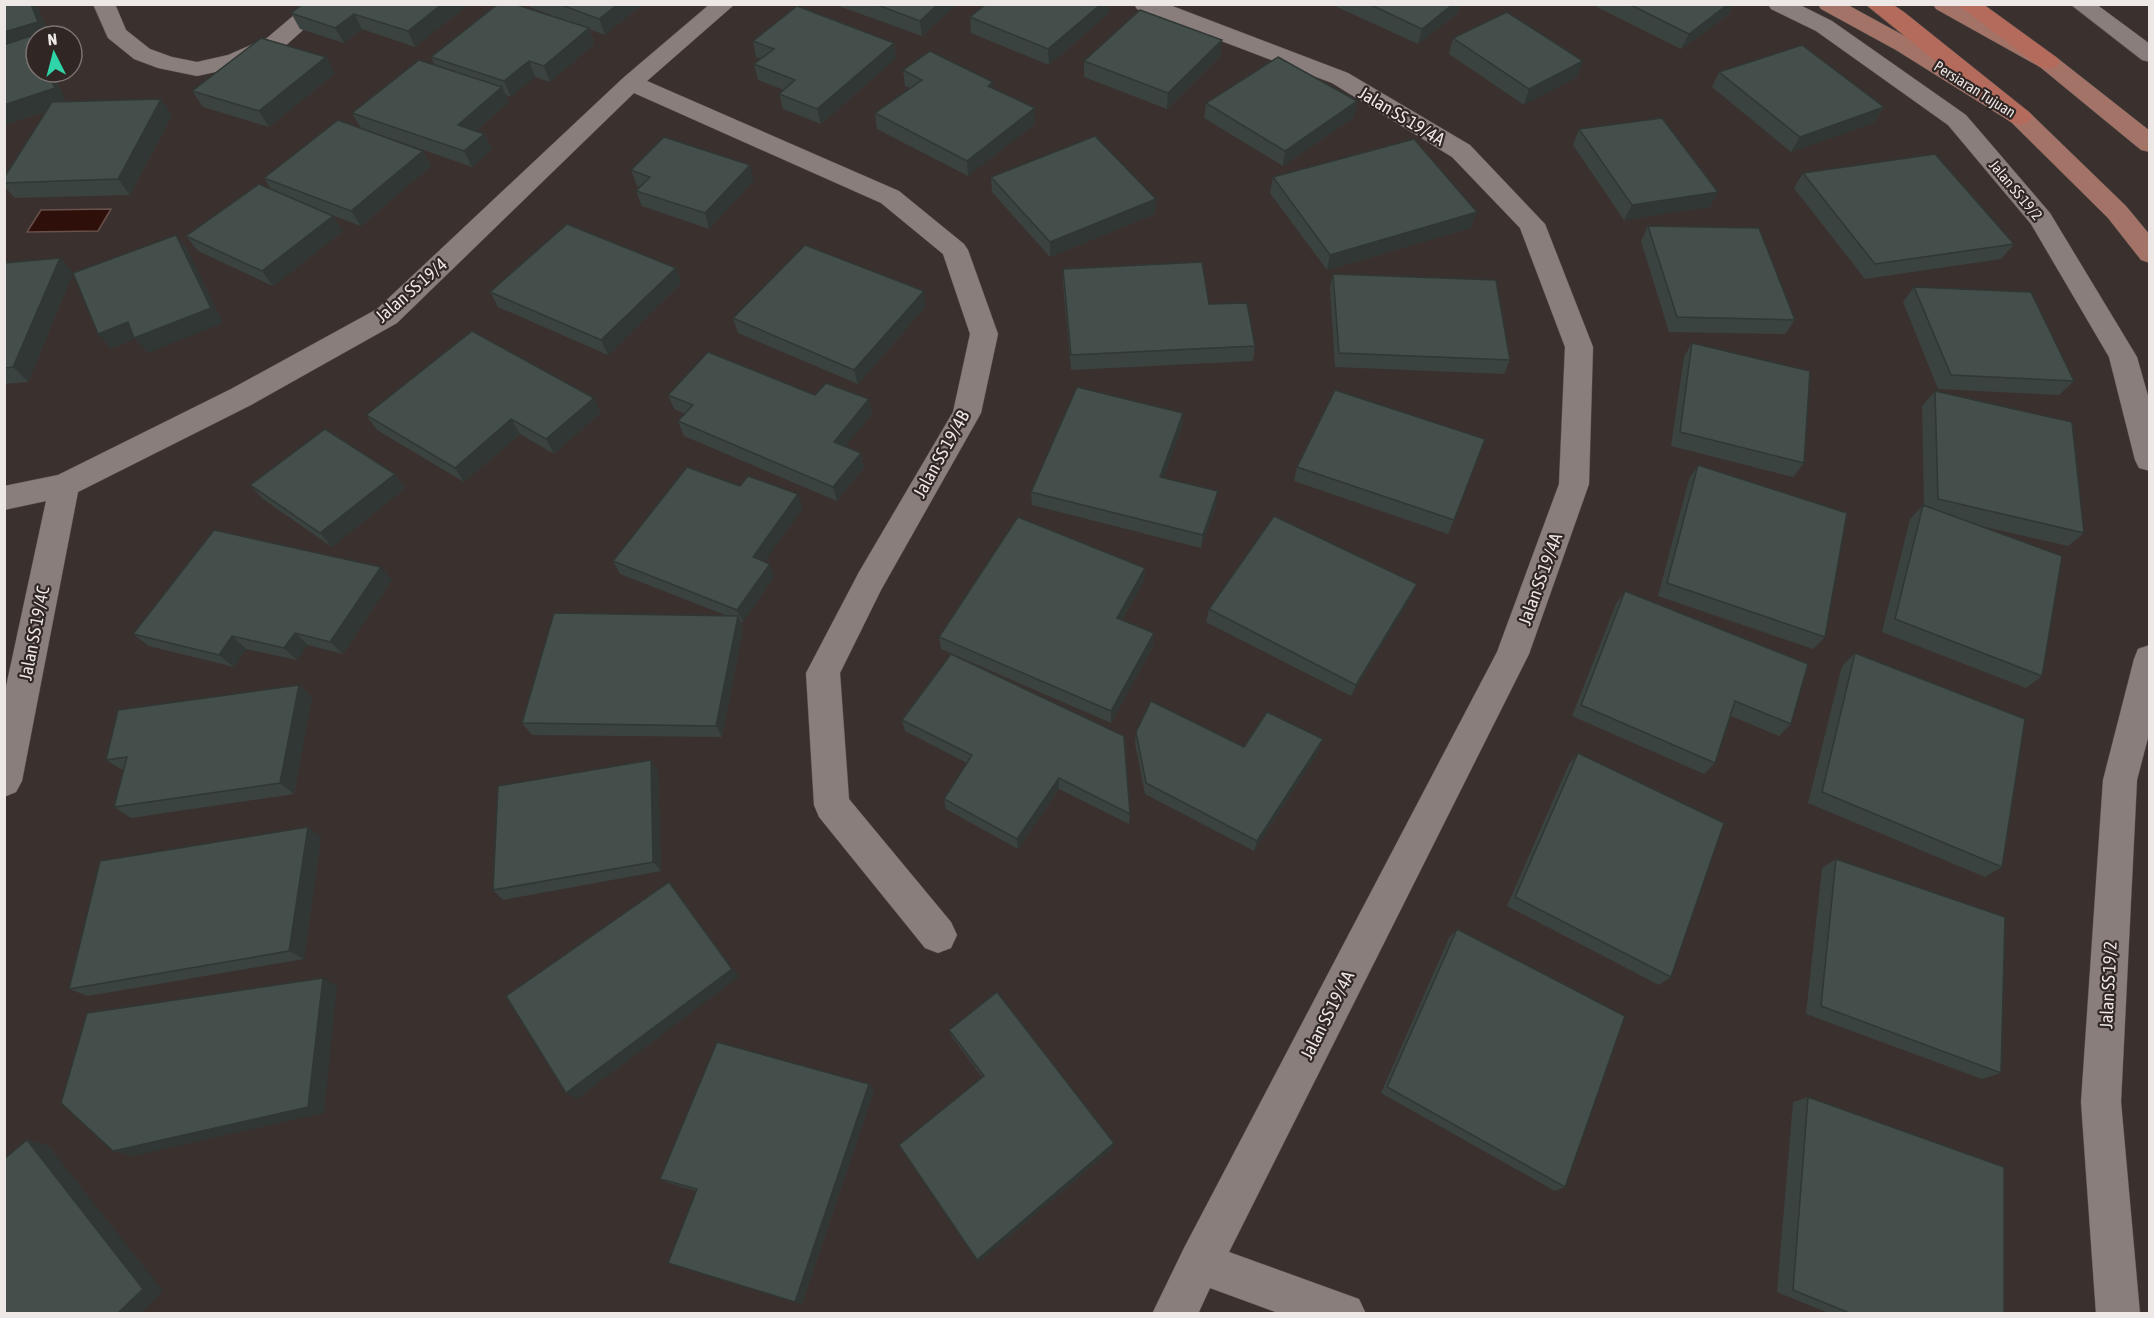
<svg xmlns="http://www.w3.org/2000/svg" width="2154" height="1318" font-family="'Asap Condensed',sans-serif">
<style>
.water{fill:#2f0f09;stroke:#68504b;stroke-width:1.5}
.lines{fill:none;stroke-linecap:round;stroke-linejoin:round}
.minor-casing{stroke:#564f4d;stroke-width:1}
.major-casing{stroke:#564f4d;stroke-width:1}
.highway-casing{stroke:#564f4d;stroke-width:1}
.minor{fill:#897e7b;fill-rule:evenodd}
.major{fill:#a37368;fill-rule:evenodd}
.highway{fill:#b56b5c;fill-rule:evenodd}
.wall{fill:#3a4340}
.shaded-wall{fill:#303734}
.building{fill:#444e4a;stroke:#303734;stroke-width:1.5}
.labels{text-anchor:middle;dominant-baseline:central;stroke-width:4.5;stroke-linejoin:round;paint-order:stroke}
.far-street-label{font-size:15px;fill:#ede7e5;stroke:#302725}
.street-label{font-size:18px;fill:#ede7e5;stroke:#302725}
</style>
<rect width="100%" height="100%" fill="#3a312f"/>
<polygon class="water" points="111,209 98,231 27,232 41,210"/>
<g class="lines">
<g class="minor-casing">
<g id="minor">
<polygon points="93,4 115,4 126,30 150,49 172,57 197,62 228,55 267,38 307,4 332,4 283,48 243,66 197,76 158,68 134,59 108,38"/>
<polygon points="710,4 735,4 647,81 899,191 964,244 968,250 998,334 981,413 881,590 840,673 849,799 951,922 957,935 951,948 938,953 925,948 819,817 814,805 806,673 859,572 953,412 970,334 943,254 881,203 634,93 397,323 251,405 78,492 22,781 16,792 4,797 4,696 46,501 4,510 4,486 58,475 231,389 377,309 623,78"/>
<polygon points="1134,4 1167,4 1348,73 1470,145 1545,224 1593,347 1589,484 1529,654 1229,1252 1359,1299 1366,1314 1281,1314 1210,1288 1198,1314 1152,1314 1184,1248 1497,652 1559,484 1565,347 1520,228 1452,157 1332,83 1137,9"/>
<polygon points="1768,4 1798,4 1832,21 1966,115 2050,213 2137,357 2150,403 2150,471 2139,468 2135,460 2109,357 2031,224 1948,125 1816,31 1771,9"/>
<polygon points="2070,4 2096,4 2150,44 2150,62 2142,60"/>
<polygon points="2150,645 2150,730 2137,780 2121,1102 2140,1314 2096,1314 2081,1102 2103,780 2134,659 2138,649"/>
</g>
</g>
<g class="major-casing">
<g id="major">
<polygon points="1818,4 1846,4 1912,40 2029,112 2126,206 2150,235 2150,263 2141,260 2108,218 2011,122 1896,50 1821,9"/>
<polygon points="1933,4 1961,4 2056,57 2150,131 2150,152 2141,150 2040,67 1936,9"/>
</g>
</g>
<g class="highway-casing">
<g id="highway">
<polygon points="1865,4 1892,4 1904,12 2029,112 2032,117 2029,122 2020,125 2011,122"/>
<polygon points="1957,4 1983,4 2056,57 2060,62 2056,67 2048,69 2040,67"/>
</g>
</g>
<use href="#minor" class="minor"/>
<use href="#major" class="major"/>
<use href="#highway" class="highway"/>
</g>
<g class="wall">
<polygon points="4,4 36,4 50,36 36,36 36,42 35,42 36,72 52,72 66,102 172,115 130,195 15,198 4,186 4,178 47,111 4,125"/>
<polygon points="469,4 415,47 362,29 344,43 300,29 291,13"/>
<polygon points="522,4 643,4 605,35 589,29 594,44 550,82 535,77 511,97 506,95 509,102 476,131 484,134 492,149 472,167 361,128 352,113 435,66 431,57 577,25"/>
<polygon points="833,4 957,4 922,36"/>
<polygon points="1337,4 1460,4 1458,13 1418,44 1337,7"/>
<polygon points="1595,4 1734,4 1729,14 1681,49 1595,6"/>
<polygon points="1109,13 1049,65 971,33 970,17"/>
<polygon points="1453,38 1577,77 1524,105 1449,54"/>
<polygon points="1222,40 1220,56 1167,109 1084,77 1084,61"/>
<polygon points="753,41 894,43 896,58 821,124 783,109 779,94 784,90 758,80 754,64 762,59 756,57"/>
<polygon points="326,57 335,73 269,127 203,107 192,91"/>
<polygon points="903,70 994,88 1035,108 1035,124 968,176 877,129 875,113 910,88 905,86"/>
<polygon points="1719,72 1884,107 1874,123 1791,152 1712,87"/>
<polygon points="1206,103 1354,117 1283,166 1204,118"/>
<polygon points="1579,129 1710,207 1624,220 1573,145"/>
<polygon points="423,151 431,166 361,226 329,214 333,216 343,231 273,286 198,251 186,236 271,189 264,178"/>
<polygon points="631,170 754,180 709,229 642,206 636,191 640,187 637,186"/>
<polygon points="1803,173 2014,244 2001,259 1865,279 1794,188"/>
<polygon points="991,177 1156,199 1155,214 1050,257 992,192"/>
<polygon points="1273,177 1471,228 1327,270 1270,193"/>
<polygon points="1648,226 1795,320 1785,334 1669,332 1641,241"/>
<polygon points="60,258 73,273 28,382 4,384 4,263"/>
<polygon points="676,268 681,283 608,355 498,307 490,292"/>
<polygon points="1063,269 1209,304 1255,346 1253,361 1071,370 1063,284"/>
<polygon points="1333,274 1510,360 1504,374 1335,367 1330,289"/>
<polygon points="1914,287 2074,381 2059,395 1938,389 1903,302"/>
<polygon points="926,306 858,384 738,333 733,318"/>
<polygon points="1692,343 1804,463 1793,477 1671,446 1684,357"/>
<polygon points="1935,391 2084,533 2068,546 1977,525 2042,676 2026,688 1882,632 1910,519 1923,505 1924,506 1922,406"/>
<polygon points="668,395 815,395 872,414 845,446 864,467 837,501 684,436 678,421 685,414 674,409"/>
<polygon points="601,412 554,454 520,434 464,482 377,430 366,415"/>
<polygon points="1183,413 1182,427 1163,478 1216,505 1201,548 1032,505 1031,492"/>
<polygon points="1698,465 1825,637 1813,649 1658,596 1689,479"/>
<polygon points="1297,467 1454,520 1448,534 1294,481"/>
<polygon points="395,474 405,488 332,547 263,499 250,485"/>
<polygon points="803,508 764,562 774,577 743,622 740,621 743,629 722,737 532,735 522,723 728,616 620,574 613,561"/>
<polygon points="1145,568 1144,581 1122,620 1154,633 1153,646 1111,723 941,649 939,637"/>
<polygon points="392,580 343,654 308,645 297,660 246,649 234,667 149,646 133,634"/>
<polygon points="1417,584 1411,597 1351,696 1206,622 1209,609"/>
<polygon points="1625,591 1791,724 1779,736 1731,716 1715,763 1704,774 1572,716 1616,604"/>
<polygon points="1855,653 2002,867 1985,877 1808,803 1842,666"/>
<polygon points="951,654 1130,814 1129,824 1059,789 1018,849 946,809 944,799 967,763 905,731 902,720"/>
<polygon points="299,685 312,697 294,794 131,818 114,807 124,771 106,760"/>
<polygon points="1136,732 1244,747 1323,739 1319,750 1254,851 1145,794 1135,743"/>
<polygon points="1578,753 1671,977 1659,985 1507,906 1569,764"/>
<polygon points="658,771 661,871 503,900 493,890"/>
<polygon points="321,837 304,959 88,996 69,989"/>
<polygon points="1836,859 2001,1073 1982,1079 1806,1014 1822,868"/>
<polygon points="1457,929 1565,1187 1555,1191 1381,1093 1449,938"/>
<polygon points="949,1030 1114,1143 1113,1148 979,1262 983,1078 952,1037"/>
<polygon points="869,1084 874,1090 802,1304 696,1191 669,1183 660,1179"/>
<polygon points="1808,1097 2004,1314 1831,1314 1777,1292 1793,1102"/>
</g>
<g class="shaded-wall">
<polygon points="31,4 36,4 50,36 36,36 36,42 35,42 36,44 36,49 4,52 4,32"/>
<polygon points="442,4 469,4 415,47 408,31"/>
<polygon points="618,4 643,4 605,35 599,19"/>
<polygon points="938,4 957,4 922,36 920,21"/>
<polygon points="1101,4 1109,4 1109,13 1049,65 1048,49"/>
<polygon points="1453,4 1460,4 1458,13 1418,44 1422,29"/>
<polygon points="1728,4 1734,4 1729,14 1681,49 1689,34"/>
<polygon points="354,14 362,29 344,43 335,28"/>
<polygon points="589,28 594,44 550,82 544,66"/>
<polygon points="1222,40 1220,56 1167,109 1168,93"/>
<polygon points="894,43 896,58 821,124 817,109"/>
<polygon points="326,57 335,73 269,127 259,111"/>
<polygon points="529,61 535,77 511,97 504,81"/>
<polygon points="1583,61 1577,77 1524,105 1529,89"/>
<polygon points="47,72 52,72 67,104 4,125 4,105"/>
<polygon points="993,82 994,98 988,86"/>
<polygon points="502,87 509,102 465,140 458,125"/>
<polygon points="161,99 172,115 130,195 118,179"/>
<polygon points="1357,101 1354,117 1283,166 1285,151"/>
<polygon points="1884,107 1874,123 1791,152 1800,137"/>
<polygon points="1035,108 1035,124 968,176 967,161"/>
<polygon points="484,134 492,149 472,167 464,151"/>
<polygon points="423,151 431,166 361,226 351,211"/>
<polygon points="750,165 754,180 709,229 705,213"/>
<polygon points="1718,192 1710,207 1624,220 1632,205"/>
<polygon points="1156,199 1155,214 1050,257 1050,242"/>
<polygon points="1477,212 1471,228 1327,270 1330,255"/>
<polygon points="333,216 343,231 273,286 262,271"/>
<polygon points="176,235 188,250 223,323 148,353 135,339 111,349 98,334"/>
<polygon points="60,258 73,273 28,382 13,367"/>
<polygon points="676,268 681,283 608,355 601,340"/>
<polygon points="924,291 926,306 858,384 854,370"/>
<polygon points="594,398 601,412 554,454 546,439"/>
<polygon points="869,399 872,414 838,456 834,442"/>
<polygon points="1183,413 1182,427 1159,491 1160,477"/>
<polygon points="511,419 520,434 464,482 455,468"/>
<polygon points="861,453 864,467 837,501 833,487"/>
<polygon points="395,474 405,488 332,547 320,533"/>
<polygon points="1218,491 1216,505 1201,548 1203,535"/>
<polygon points="798,494 803,508 758,571 753,557"/>
<polygon points="770,564 774,577 743,622 737,610"/>
<polygon points="381,567 392,580 343,654 330,642"/>
<polygon points="1145,568 1144,581 1116,630 1117,618"/>
<polygon points="1417,584 1411,597 1351,696 1356,685"/>
<polygon points="738,616 743,629 722,737 716,726"/>
<polygon points="295,633 308,645 297,660 284,648"/>
<polygon points="1154,633 1153,646 1111,723 1111,711"/>
<polygon points="232,636 246,649 234,667 219,655"/>
<polygon points="299,685 312,697 294,794 280,783"/>
<polygon points="1323,739 1319,750 1254,851 1257,841"/>
<polygon points="651,760 658,771 661,871 653,862"/>
<polygon points="1059,778 1059,789 1018,849 1017,839"/>
<polygon points="308,827 321,837 304,959 289,951"/>
<polygon points="669,882 739,977 577,1099 566,1093"/>
<polygon points="323,978 337,986 324,1113 133,1156 113,1151"/>
<polygon points="869,1084 874,1090 802,1304 795,1302"/>
<polygon points="27,1140 48,1145 163,1291 140,1314 117,1314"/>
<polygon points="1114,1143 1113,1148 979,1262 977,1260"/>
</g>
<g class="building">
<polygon points="4,4 31,4 38,22 4,32"/>
<polygon points="303,4 442,4 408,31 354,14 335,28 291,13"/>
<polygon points="498,4 514,4 589,28 544,66 529,61 504,81 431,57"/>
<polygon points="559,4 618,4 599,19"/>
<polygon points="875,4 938,4 920,21"/>
<polygon points="986,4 1101,4 1048,49 970,17"/>
<polygon points="1369,4 1453,4 1422,29"/>
<polygon points="1629,4 1728,4 1689,34"/>
<polygon points="797,6 894,43 817,109 779,94 795,80 754,64 774,49 753,41"/>
<polygon points="1140,10 1222,40 1168,93 1084,61"/>
<polygon points="1507,12 1583,61 1529,89 1453,38"/>
<polygon points="30,36 36,49 36,72 47,72 55,88 4,105 4,45"/>
<polygon points="261,38 326,57 259,111 192,91"/>
<polygon points="1802,45 1884,107 1800,137 1719,72"/>
<polygon points="930,51 993,82 988,86 1035,108 967,161 875,113 922,80 903,70"/>
<polygon points="1278,57 1357,101 1285,151 1206,103"/>
<polygon points="419,60 502,87 458,125 484,134 464,151 352,113"/>
<polygon points="161,99 118,179 4,183 4,178 52,102"/>
<polygon points="1662,118 1718,192 1632,205 1579,129"/>
<polygon points="338,120 423,151 351,211 264,178"/>
<polygon points="1095,136 1156,199 1050,242 991,177"/>
<polygon points="664,137 750,165 705,213 636,191 650,177 631,170"/>
<polygon points="1414,139 1477,212 1330,255 1273,177"/>
<polygon points="1935,154 2014,244 1875,264 1803,173"/>
<polygon points="259,184 333,216 262,271 186,236"/>
<polygon points="567,224 676,268 601,340 490,292"/>
<polygon points="1648,226 1759,228 1795,320 1677,317"/>
<polygon points="176,235 211,308 134,338 128,322 98,334 73,273"/>
<polygon points="805,245 924,291 854,370 733,318"/>
<polygon points="60,258 13,367 4,368 4,263"/>
<polygon points="1202,262 1209,304 1247,303 1255,346 1071,355 1063,269"/>
<polygon points="1333,274 1496,280 1510,360 1339,353"/>
<polygon points="1914,287 2031,292 2074,381 1951,375"/>
<polygon points="472,331 594,398 546,439 511,419 455,468 366,415"/>
<polygon points="1692,343 1810,371 1804,463 1680,432"/>
<polygon points="708,352 815,395 826,383 869,399 834,442 861,453 833,487 678,421 693,405 668,395"/>
<polygon points="1077,387 1183,413 1160,477 1218,491 1203,535 1031,492"/>
<polygon points="1335,390 1485,439 1454,520 1297,467"/>
<polygon points="1935,391 2072,422 2084,533 1938,499"/>
<polygon points="325,429 395,474 320,533 250,485"/>
<polygon points="1698,465 1847,513 1825,637 1667,583"/>
<polygon points="687,467 740,486 748,476 798,494 753,557 770,564 737,610 613,561"/>
<polygon points="1923,505 2062,556 2042,676 1895,619"/>
<polygon points="1274,516 1417,584 1356,685 1209,609"/>
<polygon points="1018,517 1145,568 1117,618 1154,633 1111,711 939,637"/>
<polygon points="214,530 381,567 330,642 295,633 284,648 232,636 219,655 133,634"/>
<polygon points="1625,591 1808,664 1791,724 1735,701 1715,763 1581,705"/>
<polygon points="554,613 738,616 716,726 522,723"/>
<polygon points="1855,653 2025,719 2002,867 1822,792"/>
<polygon points="951,654 1124,736 1130,814 1059,778 1017,839 944,799 972,755 902,720"/>
<polygon points="299,685 280,783 114,807 127,757 106,760 118,710"/>
<polygon points="1151,701 1244,747 1267,712 1323,739 1257,841 1146,783 1136,732"/>
<polygon points="1578,753 1724,823 1671,977 1515,897"/>
<polygon points="651,760 653,862 493,890 498,786"/>
<polygon points="308,827 289,951 69,989 100,861"/>
<polygon points="1836,859 2005,917 2001,1073 1821,1006"/>
<polygon points="669,882 732,969 566,1093 506,996"/>
<polygon points="1457,929 1625,1016 1565,1187 1387,1087"/>
<polygon points="323,978 308,1107 113,1151 61,1103 87,1013"/>
<polygon points="997,992 1114,1143 977,1260 899,1145 984,1076 949,1030"/>
<polygon points="717,1042 869,1084 795,1302 668,1263 697,1189 660,1179"/>
<polygon points="1808,1097 2004,1167 2004,1314 1852,1314 1793,1290"/>
<polygon points="27,1140 143,1289 117,1314 4,1314 4,1159"/>
</g>
<g class="labels">
<g class="far-street-label">
<text transform="translate(1975 89) rotate(32)">Persiaran Tujuan</text>
<text transform="translate(2016 190) rotate(50)">Jalan SS 19/2</text>
</g>
<g class="street-label">
<text transform="translate(1402 116) rotate(31)">Jalan SS 19/4A</text>
<text transform="translate(411 290) rotate(-41)">Jalan SS 19/4</text>
<text transform="translate(941 454) rotate(-61)">Jalan SS 19/4B</text>
<text transform="translate(1540 579) rotate(-70)">Jalan SS 19/4A</text>
<text transform="translate(34 633) rotate(-79)">Jalan SS 19/4C</text>
<text transform="translate(2108 985) rotate(-87)">Jalan SS 19/2</text>
<text transform="translate(1327 1015) rotate(-63)">Jalan SS 19/4A</text>
</g>
</g>
<rect width="2154" height="1318" fill="none" stroke="#ede7e5" stroke-width="12"/>
<g transform="translate(54 54) rotate(354)"><circle r="28" fill="#302725" stroke="#7c7472" stroke-width="1.5"/>
<path d="M0-4.5L10 22L0 15L-10 22Z" fill="#30d4a9"/>
<text y="-9" font-size="16" font-weight="bold" text-anchor="middle" fill="#ede7e5">N</text>
</g>
</svg>
